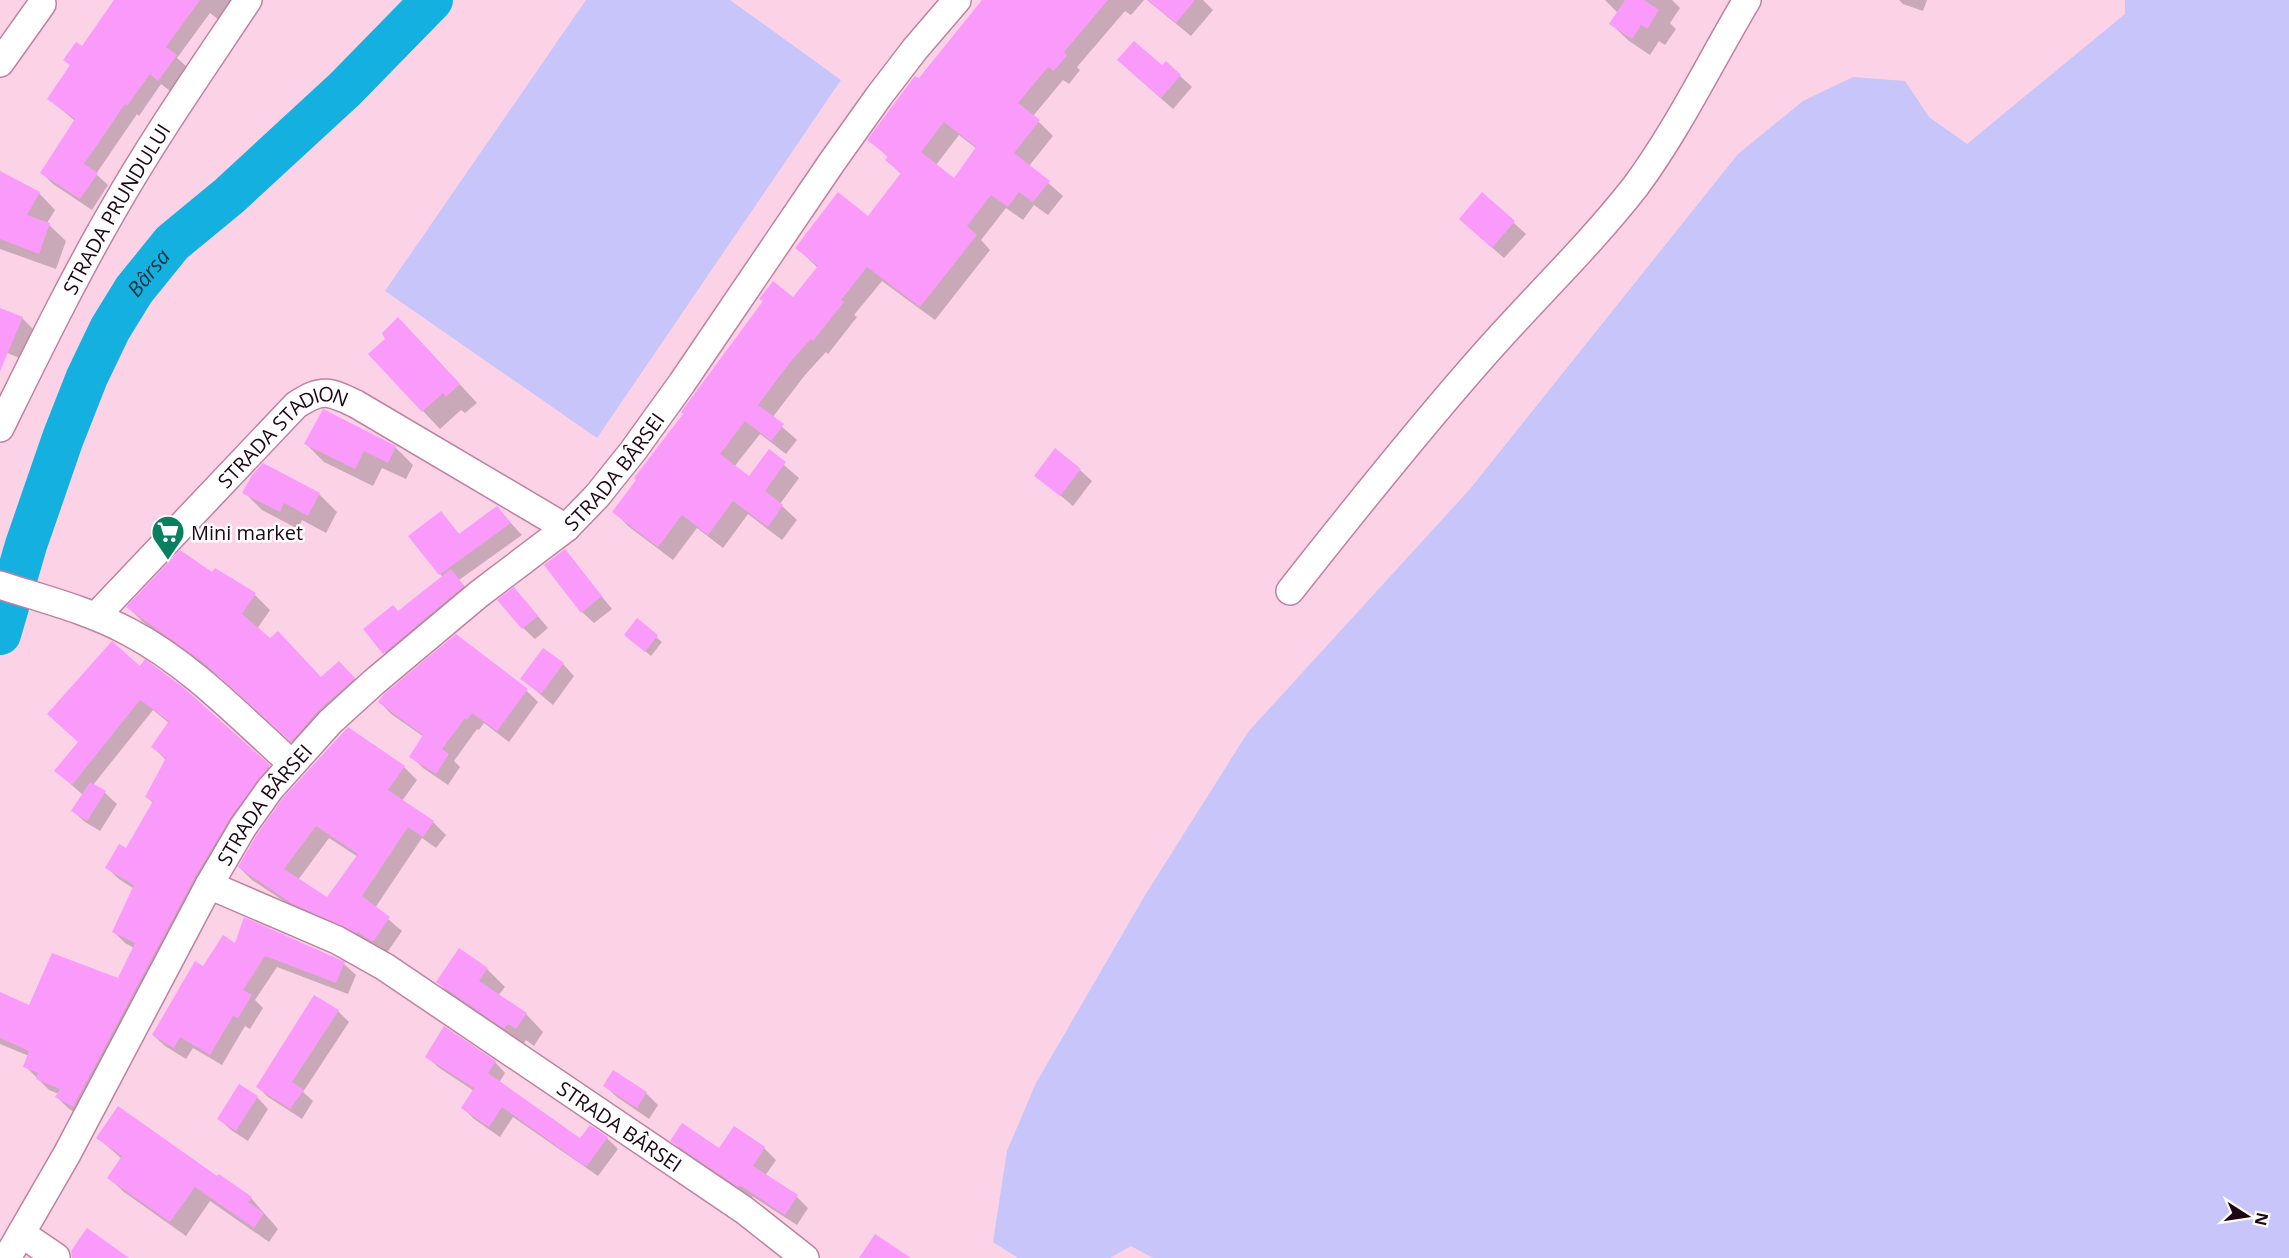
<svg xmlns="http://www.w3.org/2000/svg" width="2289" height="1258" font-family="'Open Sans',sans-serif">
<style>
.green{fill:#c7c5f9}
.shadow{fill:#0003;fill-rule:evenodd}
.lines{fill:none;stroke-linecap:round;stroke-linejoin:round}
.river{stroke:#13b0e0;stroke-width:42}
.building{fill:#fa9bfc;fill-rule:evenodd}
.minor-casing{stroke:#c080a2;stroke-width:30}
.minor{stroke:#fff;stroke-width:27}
.labels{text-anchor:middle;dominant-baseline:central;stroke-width:5;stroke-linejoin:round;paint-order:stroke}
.street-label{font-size:20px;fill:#1e0715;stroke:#fff}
.poi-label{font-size:20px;fill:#1e0715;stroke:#fff;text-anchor:start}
.water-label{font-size:21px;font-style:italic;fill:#193540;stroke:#fff}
</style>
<rect width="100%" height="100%" fill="#fcd2e7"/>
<g class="green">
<polygon points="586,0 730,0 841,80 597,438 385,291"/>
<polygon points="2125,0 2289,0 2289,1258 1153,1258 1131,1246 1110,1258 1018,1258 993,1242 1007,1151 1036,1083 1144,897 1248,732 1470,489 1738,154 1803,101 1853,77 1905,81 1929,117 1967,144 2125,14"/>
</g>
<g class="shadow">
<polygon points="116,0 234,0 219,20 210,13 177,58 187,67 170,91 161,84 139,116 137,114 96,174 108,185 92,210 53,184 42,173 75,121 49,99"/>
<path d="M984,0h160l-13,15 -6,-4 -48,56 3,3 -11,14 -6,-4 -30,36 20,20 -24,30 34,30 -15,19 -14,-10 -11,15 -17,-12 -25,32 9,10 -55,70 -53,-39 -28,34 3,2 -29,37 -2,-2 -21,23 -33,43 25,22 -11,14 -26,-20 -26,33 15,11 20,-26 30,26 -19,26 17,16 -15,20 -34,-26 -25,34 -26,-20 -24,32 -45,-34 -14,-15 204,-243 -21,-20 71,-30 34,-43 -15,-15 2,-2 -20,-19zM959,135l18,14 -23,31 -18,-15z"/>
<polygon points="1147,0 1203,0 1213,10 1191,36"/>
<polygon points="1605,0 1672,0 1680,8 1670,23 1676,29 1665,45 1659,41 1650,55 1629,41 1611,24 1618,13"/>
<polygon points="1899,0 1927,0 1923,11 1903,4"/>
<polygon points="1162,68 1180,76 1192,87 1173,109 1131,72"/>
<polygon points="0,173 39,193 55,210 47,223 66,241 56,269 0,249"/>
<polygon points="1482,194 1526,234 1504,258 1472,230"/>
<polygon points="0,309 22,318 34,330 22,359 0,350"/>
<polygon points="416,337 477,403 465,413 461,410 440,429 423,411"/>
<polygon points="306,444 395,447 413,465 406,479 382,468 373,486 324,462"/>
<polygon points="1080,470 1092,481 1073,506 1036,475"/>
<polygon points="244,492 319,494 337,512 326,533 302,520 298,529 262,510"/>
<polygon points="497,508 522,535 459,580 475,598 396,664 385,653 399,613 443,577 440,574 441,513 460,535"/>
<polygon points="564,551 612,609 594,623 582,612"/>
<polygon points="215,570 255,595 270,610 257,629 322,679 354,678 369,694 307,756 221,678 143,622 128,607 212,574"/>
<polygon points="525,601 548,628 535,639 523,628"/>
<polygon points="637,621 662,642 651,656 626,635"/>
<polygon points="563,664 574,676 553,705 522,679"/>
<polygon points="140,668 183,689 281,778 85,1118 69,1109 57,1097 59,1094 49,1090 25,1066 29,1056 0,1044 0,993 30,1006 119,980 134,948 125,943 113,931 134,889 119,879 107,868 126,850 153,803 147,797 167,761 153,747 169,723 153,710 93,785 105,793 117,804 100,831 85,822 73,811 83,795 56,771"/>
<polygon points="527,691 538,702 509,742 484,723 479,730 477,729 454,761 460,767 448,785 423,768 411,756 424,737 391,714 380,702"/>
<path d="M348,729l56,38 13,13 -15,21 31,21 13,13 -10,13 -14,-10 -47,70 27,23 -16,23 -15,-11v2l-66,-30 -53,-35 -13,-13zM329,838l29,19 -30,43 -30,-20z"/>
<polygon points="235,945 344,964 356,975 348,994 277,967 255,1000 263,1008 250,1029 245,1026 222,1065 193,1048 186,1059 165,1046 153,1035 203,968"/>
<polygon points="487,969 505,987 498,996 526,1014 543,1032 534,1046 526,1040 523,1045 455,1000 438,982"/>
<polygon points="314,997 338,1011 349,1022 303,1092 313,1101 302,1119 268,1097 258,1087"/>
<polygon points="427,1056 495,1062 505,1073 499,1083 581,1141 607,1138 618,1149 598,1176 513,1117 500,1137 474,1119 463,1108 474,1091 438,1067"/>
<polygon points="614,1072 646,1093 658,1105 649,1119 617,1097 605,1086"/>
<polygon points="257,1097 268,1109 248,1141 231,1130 219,1119"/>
<polygon points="98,1138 217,1178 251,1198 278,1229 269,1242 210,1201 186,1236 124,1192 109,1178 122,1159"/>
<polygon points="672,1141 720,1150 764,1148 776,1160 765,1176 797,1197 808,1208 797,1225 752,1196 751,1198 684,1153"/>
</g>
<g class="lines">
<path class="river" id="s1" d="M0,634l26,-89 37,-107 24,-61 23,-48 24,-39 38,-47 57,-47 116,-107 87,-89"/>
</g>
<g class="building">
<polygon points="114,0 200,0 166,47 177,55 158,81 150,74 127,106 125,104 84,164 98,173 80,199 40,173 75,119 47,99 70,65 63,60 76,42 82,46"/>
<path d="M982,0h126l-44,52 3,3 -13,16 -6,-4 -30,36 22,17 -26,33 36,28 -17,21 -14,-10 -11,15 -17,-12 -24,31 10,9 -57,72 -53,-40 -26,33 3,2 -31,39 -2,-2 -20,22 -33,44 26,19 -13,17 -26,-20 -25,33 29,22 20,-27 17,13 -21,29 18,14 -15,22 -35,-26 -25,34 -26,-20 -24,32 -46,-35 24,-32 -2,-2 49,-64 -2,-2 82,-111 -4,-2 14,-18 20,16 25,-31 -23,-18 43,-56 30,24 33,-43 -16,-13 3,-4 -21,-16 48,-64 4,2zM944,122l32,25 -22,31 -33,-26z"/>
<polygon points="1148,0 1195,0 1176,23"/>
<polygon points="1625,0 1644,0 1659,10 1647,29 1641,25 1632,39 1609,24"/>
<polygon points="1134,41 1162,65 1166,61 1181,75 1161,98 1117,60"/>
<polygon points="0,171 40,192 27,215 50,223 39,254 0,239"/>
<polygon points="1482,192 1515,221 1492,248 1459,219"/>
<polygon points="0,308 23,317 0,371"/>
<polygon points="398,317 460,384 446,397 443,393 422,412 368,354 385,339 382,333"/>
<polygon points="323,409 396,446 388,463 364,451 355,469 304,444"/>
<polygon points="1055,448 1081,469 1060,496 1034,476"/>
<polygon points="263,463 320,493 308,516 284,503 280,512 242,493 252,475"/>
<polygon points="497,506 511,523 439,575 408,536 441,511 459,534"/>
<polygon points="565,549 602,596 581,613 544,565"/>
<polygon points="180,550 212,572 215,568 256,593 242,614 270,638 278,631 321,677 339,661 355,678 319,710 291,742 204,663 126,607"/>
<polygon points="451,569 464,586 383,654 363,629 393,605 398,611"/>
<polygon points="514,587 538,616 522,629 497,600"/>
<polygon points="637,618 658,635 645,652 624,635"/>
<polygon points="456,634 528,689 497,731 472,713 467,720 465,718 442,749 449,754 436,774 409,757 423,735 378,702 384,694"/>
<polygon points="112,641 140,666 145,659 184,688 270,765 230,818 195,877 73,1107 55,1097 60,1089 36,1079 38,1073 23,1067 29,1051 0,1038 0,992 29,1005 52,953 118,978 135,943 112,932 134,885 105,868 119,844 126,848 153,801 145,797 166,758 151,747 169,721 140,700 72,785 54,771 78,742 47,714"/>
<polygon points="543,648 564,663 541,694 520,679"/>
<path d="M348,727l57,39 -17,24 46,31 -11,16 -15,-10 -46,69 28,21 -17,25 -15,-10 -1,1 -66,-30 -53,-36 18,-31 26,-37zM316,826l42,28 -31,43 -43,-28z"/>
<polygon points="90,782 106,791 87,821 71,811"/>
<polygon points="244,917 345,962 336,983 265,956 243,990 252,995 238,1018 233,1016 210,1055 180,1037 174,1048 152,1035 195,961 203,966 223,935 235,943"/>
<polygon points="459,948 488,968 479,981 527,1013 516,1029 508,1024 504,1029 436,982"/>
<polygon points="314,995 339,1010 292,1082 304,1090 290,1109 256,1087"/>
<polygon points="444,1026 496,1061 488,1073 580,1138 590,1125 608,1137 586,1167 502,1107 489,1127 461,1108 474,1088 425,1057"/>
<polygon points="613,1070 647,1092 637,1108 603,1086"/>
<polygon points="239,1084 258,1096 236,1131 217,1119"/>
<polygon points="118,1106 217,1176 219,1174 252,1197 248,1202 264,1213 254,1228 195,1187 170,1222 107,1178 122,1156 96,1138"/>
<polygon points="682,1123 719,1148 734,1126 765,1147 753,1166 798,1195 785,1215 740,1185 738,1187 670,1141"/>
<polygon points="87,1228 129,1258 72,1258 71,1251"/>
<polygon points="875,1234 911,1258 859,1258"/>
</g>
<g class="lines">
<g class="minor-casing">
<g id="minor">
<polyline points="0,63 42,4"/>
<path id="s2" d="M0,428c36,-73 72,-147 113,-218 41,-72 89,-141 135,-210"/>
<path d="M0,585c43,14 88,25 129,47 61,32 111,85 162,131"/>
<path d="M1290,591c63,-80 126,-159 193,-235 50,-57 105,-109 152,-169 43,-58 75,-125 112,-187"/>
<path id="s3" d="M96,616l200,-211c26,-17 33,-14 60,-1l210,124"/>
<path id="s4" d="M209,885l128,55 48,27 359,243 61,48"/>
<polyline points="22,1234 56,1257"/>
<path id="s5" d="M7,1258l60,-104 142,-269 34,-58 27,-38 60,-67 44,-40 105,-88 87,-66 31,-32 36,-45 49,-68 150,-221 47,-66 36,-47 42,-49"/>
</g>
</g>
<use href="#minor" class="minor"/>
</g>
<defs>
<g id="supermarket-pin" transform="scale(1.725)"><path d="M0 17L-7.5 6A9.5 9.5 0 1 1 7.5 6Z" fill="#087f5e" stroke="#fff"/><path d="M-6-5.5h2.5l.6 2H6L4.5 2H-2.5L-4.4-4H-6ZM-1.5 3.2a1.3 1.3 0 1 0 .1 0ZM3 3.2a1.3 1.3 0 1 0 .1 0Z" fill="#fff"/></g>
</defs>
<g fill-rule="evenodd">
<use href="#supermarket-pin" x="168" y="532"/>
</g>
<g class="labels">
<g class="street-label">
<text stroke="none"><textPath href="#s2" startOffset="248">STRADA PRUNDULUI</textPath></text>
<text stroke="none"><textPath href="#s3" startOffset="264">STRADA STADION</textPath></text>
<text stroke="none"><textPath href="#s5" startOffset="1008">STRADA BÂRSEI</textPath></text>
<text stroke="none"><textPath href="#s5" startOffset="522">STRADA BÂRSEI</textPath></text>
<text stroke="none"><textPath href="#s4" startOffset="478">STRADA BÂRSEI</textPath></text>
</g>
<g class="poi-label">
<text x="191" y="532">Mini market</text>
</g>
<g class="water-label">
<text stroke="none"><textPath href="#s1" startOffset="393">Bârsa</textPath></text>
</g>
</g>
<g transform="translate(2247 1216) rotate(102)" stroke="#ffffff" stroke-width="4.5" paint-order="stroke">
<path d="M0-4.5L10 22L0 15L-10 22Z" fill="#1e0715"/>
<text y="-9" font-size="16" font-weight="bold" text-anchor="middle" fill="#1e0715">N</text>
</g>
</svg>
